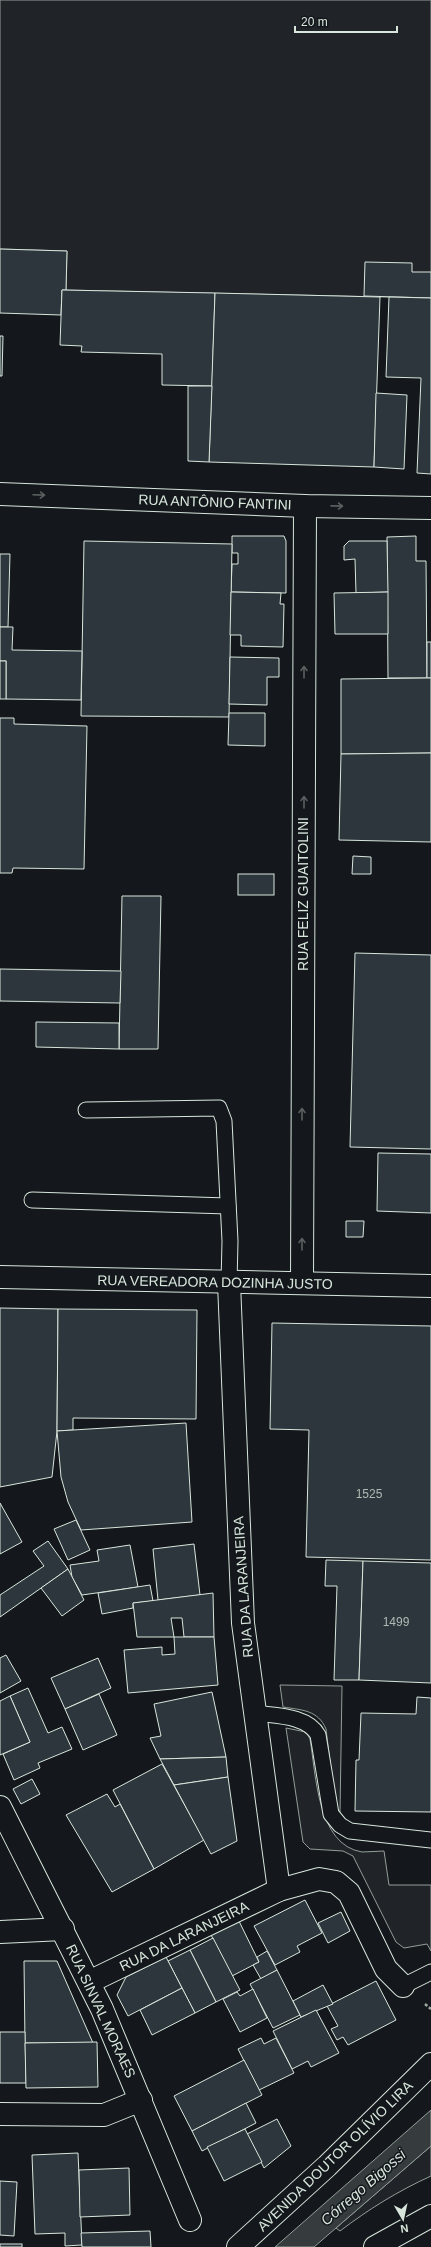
<svg xmlns="http://www.w3.org/2000/svg" width="431" height="2247" font-family="Arial,sans-serif">
<style>
.green{fill:#202428;stroke:#939e99}
.water{fill:#363b3e;stroke:#939e99}
.building{fill:#2c363c;stroke:#d8e6dc}
.lines{fill:none;stroke-linecap:round;stroke-linejoin:round}
.lane-casing{stroke:#d8e6dc;stroke-width:17}
.street-casing{stroke:#d8e6dc;stroke-width:24}
.primary-casing{stroke:#d8e6dc;stroke-width:24}
.path{stroke:#9da8a2;stroke-width:2.5;stroke-dasharray:3 2;stroke-linecap:butt}
.lane{stroke:#14181c;stroke-width:15}
.street{stroke:#14181c;stroke-width:22}
.primary{stroke:#14181c;stroke-width:22}
.oneway{stroke:#59605f}
.labels{text-anchor:middle;dominant-baseline:central;stroke-width:3;stroke-linejoin:round;paint-order:stroke}
.number-label{font-size:12px;fill:#adbab4}
.street-label{font-size:14px;fill:#d8e6dc;stroke:#14181c}
.water-label{font-size:15px;font-style:italic;fill:#d8e6dc;stroke:#14181c}
</style>
<rect width="100%" height="100%" fill="#14181c"/>
<g class="green">
<polygon points="0,0 431,0 431,298 66,290 67,251 0,249"/>
<path d="M280,1685l62,1 -2,127 -4,-4 -10,-80c-8,-19 -24,-19 -43,-22z"/>
<path d="M286,1728l20,4 4,7c6,35 7,106 52,113 7,0 15,-1 22,-1l5,34h42v66l-4,-7 -23,4 -8,-6 -43,-86 -10,-5 -33,-2 -7,-7z"/>
<path d="M431,2146v30c-33,15 -62,33 -91,55l-4,-3z"/>
</g>
<polygon class="water" points="431,2110 431,2146 314,2247 275,2247"/>
<g class="building">
<polygon points="0,249 67,251 66,290 62,290 61,315 0,313"/>
<polygon points="365,262 412,263 412,272 431,272 431,298 364,296"/>
<polygon points="62,290 215,293 212,386 162,385 162,354 81,352 82,346 60,345"/>
<polygon points="215,293 380,297 374,467 209,462"/>
<polygon points="389,297 431,298 431,474 417,473 421,378 386,377"/>
<polygon points="0,336 3,336 2,376 0,376"/>
<polygon points="188,386 212,386 209,462 188,461"/>
<polygon points="376,393 407,395 404,469 374,467"/>
<polygon points="232,536 284,536 286,541 286,593 231,592 232,564 238,564 238,553 232,553"/>
<polygon points="416,536 416,561 426,561 427,678 388,678 387,537"/>
<polygon points="84,541 232,544 229,717 81,716"/>
<polygon points="349,541 387,541 388,592 356,593 355,559 344,560 344,546"/>
<polygon points="0,554 10,554 8,627 0,627"/>
<polygon points="231,592 281,593 280,604 284,604 283,647 241,646 241,635 230,635"/>
<polygon points="388,592 388,634 335,634 334,593"/>
<polygon points="0,627 13,627 12,650 82,651 81,700 6,699 6,661 0,661"/>
<rect x="427" y="642" width="4" height="36"/>
<polygon points="230,657 279,658 279,677 267,677 267,705 229,704"/>
<rect x="0" y="661" width="6" height="38"/>
<polygon points="427,678 431,678 431,753 341,754 341,679"/>
<polygon points="229,713 265,713 265,746 228,745"/>
<polygon points="0,718 14,718 14,724 87,726 84,869 13,868 12,873 0,873"/>
<polygon points="431,753 431,842 339,840 341,754"/>
<polygon points="353,856 371,857 371,874 352,874"/>
<rect x="238" y="874" width="36" height="21"/>
<polygon points="122,896 161,896 158,1049 119,1049"/>
<polygon points="355,953 431,955 431,1149 350,1147"/>
<polygon points="0,969 121,971 120,1003 0,1001"/>
<polygon points="36,1022 119,1023 119,1049 36,1047"/>
<polygon points="378,1153 431,1154 431,1213 377,1211"/>
<polygon points="346,1221 364,1221 363,1237 346,1237"/>
<polygon points="0,1308 58,1309 57,1431 52,1477 0,1487"/>
<polygon points="58,1309 197,1310 196,1419 73,1418 73,1430 57,1431"/>
<polygon points="272,1323 431,1326 431,1560 306,1557 309,1430 270,1429"/>
<polygon points="186,1423 192,1522 81,1530 68,1502 61,1477 57,1431"/>
<polygon points="0,1503 22,1542 0,1554"/>
<polygon points="76,1520 90,1550 68,1560 54,1529"/>
<polygon points="48,1541 68,1569 0,1617 0,1595 44,1566 33,1551"/>
<polygon points="194,1544 200,1595 158,1600 153,1549"/>
<polygon points="130,1545 138,1587 82,1595 72,1577 70,1565 99,1561 97,1550"/>
<polygon points="326,1560 363,1561 359,1680 334,1680 337,1586 325,1586"/>
<polygon points="363,1561 431,1563 431,1683 359,1680"/>
<polygon points="68,1569 84,1600 62,1616 41,1588"/>
<polygon points="150,1585 153,1601 133,1603 133,1608 102,1614 98,1593"/>
<polygon points="213,1593 214,1637 184,1637 182,1618 171,1618 174,1637 137,1637 133,1603"/>
<polygon points="174,1637 214,1637 218,1685 128,1693 124,1650 162,1647 162,1655 175,1654"/>
<polygon points="6,1655 21,1681 0,1693 0,1658"/>
<polygon points="98,1658 111,1688 65,1709 51,1678"/>
<polygon points="28,1688 48,1733 62,1727 72,1749 38,1763 40,1768 14,1780 3,1754 30,1742 10,1696"/>
<polygon points="212,1692 226,1757 160,1759 150,1738 161,1736 154,1704"/>
<polygon points="99,1694 117,1735 83,1750 65,1709"/>
<polygon points="10,1696 30,1742 0,1755 0,1701"/>
<polygon points="417,1697 431,1698 431,1812 355,1811 356,1760 359,1760 361,1713 416,1714"/>
<polygon points="226,1757 228,1777 174,1785 160,1759"/>
<polygon points="162,1764 204,1840 154,1869 113,1790"/>
<polygon points="228,1777 237,1841 211,1854 174,1785"/>
<polygon points="32,1779 40,1794 21,1804 13,1789"/>
<polygon points="107,1794 115,1807 120,1804 154,1869 112,1892 66,1815"/>
<polygon points="305,1900 322,1933 297,1946 300,1952 275,1965 254,1926"/>
<polygon points="341,1912 350,1931 328,1943 318,1923"/>
<polygon points="237,1917 259,1962 232,1976 209,1931"/>
<polygon points="213,1938 240,1990 216,2002 190,1950"/>
<polygon points="190,1950 216,2002 195,2013 168,1961"/>
<polygon points="267,1951 277,1970 261,1979 253,1965 259,1962 257,1957"/>
<polygon points="166,1957 182,1988 128,2016 117,1995 126,1977"/>
<polygon points="24,1961 57,1961 93,2043 25,2043"/>
<polygon points="277,1970 300,2015 273,2028 250,1984"/>
<polygon points="376,1981 396,2020 348,2045 343,2037 337,2040 331,2029 338,2026 327,2006"/>
<polygon points="323,1985 333,2004 301,2017 293,2001"/>
<polygon points="182,1988 195,2013 152,2035 140,2010"/>
<polygon points="253,1989 267,2018 240,2032 223,1999 237,1992 240,1996"/>
<polygon points="316,2010 339,2053 311,2067 308,2061 292,2069 273,2031"/>
<polygon points="0,2032 25,2032 26,2083 0,2083"/>
<polygon points="261,2038 264,2044 276,2038 294,2073 259,2090 238,2049"/>
<polygon points="97,2042 98,2087 26,2088 25,2043"/>
<polygon points="244,2060 262,2095 192,2131 174,2096"/>
<polygon points="246,2103 256,2123 202,2151 192,2131"/>
<polygon points="277,2119 291,2146 264,2168 247,2134"/>
<polygon points="245,2129 262,2162 224,2181 207,2147"/>
<polygon points="78,2153 82,2245 65,2246 65,2233 35,2234 32,2155"/>
<polygon points="129,2168 130,2215 80,2217 79,2170"/>
<polygon points="0,2181 17,2182 14,2236 0,2235"/>
<polygon points="150,2231 151,2247 82,2247 81,2233"/>
<rect x="0" y="2244" width="22" height="3"/>
</g>
<g class="lines">
<g class="lane-casing">
<g id="lane">
<polyline points="86,1110 219,1108 224,1121 230,1241 229,1283"/>
<polyline points="32,1200 228,1206"/>
<path d="M255,1713c20,3 52,2 63,22l13,79 9,11 10,6 81,9"/>
<polyline points="403,1986 431,1972"/>
</g>
</g>
<g class="street-casing">
<g id="street">
<polyline points="0,494 305,506 431,508"/>
<polyline points="0,1277 431,1286"/>
<polyline points="229,1283 243,1623 279,1890"/>
<polyline points="302,1283 305,506"/>
<polyline points="0,1807 102,2009 190,2220"/>
<polyline points="0,1932 63,1929"/>
<polyline points="89,1982 279,1890 319,1879 336,1882 349,1893 386,1969 403,1986"/>
<polyline points="0,2114 104,2115 141,2100"/>
</g>
</g>
<g class="primary-casing">
<g id="primary">
<polyline points="238,2247 327,2166 431,2064"/>
<polyline points="375,2247 431,2216"/>
</g>
</g>
<polyline class="path" points="425,2004 431,2009"/>
<use href="#lane" class="lane"/>
<use href="#street" class="street"/>
<use href="#primary" class="primary"/>
</g>
<defs><path id="oneway-shaft" d="M-6 0H5M1.5-3L5.5 0L1.5 3" fill="none" stroke-width="1.6" stroke-linecap="round" stroke-linejoin="round"/></defs>
<g class="oneway">
<use href="#oneway-shaft" transform="translate(39 495) rotate(2)"/>
<use href="#oneway-shaft" transform="translate(337 506) rotate(1)"/>
<use href="#oneway-shaft" transform="translate(304 672) rotate(-90)"/>
<use href="#oneway-shaft" transform="translate(304 802) rotate(-90)"/>
<use href="#oneway-shaft" transform="translate(302 1114) rotate(-90)"/>
<use href="#oneway-shaft" transform="translate(302 1244) rotate(-90)"/>
</g>
<g class="labels">
<g class="number-label">
<text x="369" y="1494">1525</text>
<text x="396" y="1622">1499</text>
</g>
<g class="street-label">
<text transform="translate(215 502) rotate(2)">RUA ANTÔNIO FANTINI</text>
<text transform="translate(303 894) rotate(-90)">RUA FELIZ GUAITOLINI</text>
<text transform="translate(215 1282) rotate(1)">RUA VEREADORA DOZINHA JUSTO</text>
<text transform="translate(243 1587) rotate(-94)">RUA DA LARANJEIRA</text>
<text transform="translate(184 1936) rotate(-26)">RUA DA LARANJEIRA</text>
<text transform="translate(101 2011) rotate(65)">RUA SINVAL MORAES</text>
<text transform="translate(335 2156) rotate(-44)">AVENIDA DOUTOR OLÍVIO LIRA</text>
</g>
<g class="water-label">
<text transform="translate(363 2187) rotate(-41)">Córrego Bigossi</text>
</g>
</g>
<g transform="translate(403 2219) rotate(171)" stroke="#14181c" stroke-width="3" paint-order="stroke">
<path d="M0-3L7 15L0 10L-7 15Z" fill="#d8e6dc"/>
<text y="-6" font-size="11" font-weight="bold" text-anchor="middle" fill="#d8e6dc">N</text>
</g>
<path d="M295 26v6h102v-6" fill="none" stroke="#d8e6dc" stroke-width="2"/>
<text x="301" y="26" font-size="12" fill="#d8e6dc" stroke="#14181c" stroke-width="3" paint-order="stroke">20 m</text>
</svg>
